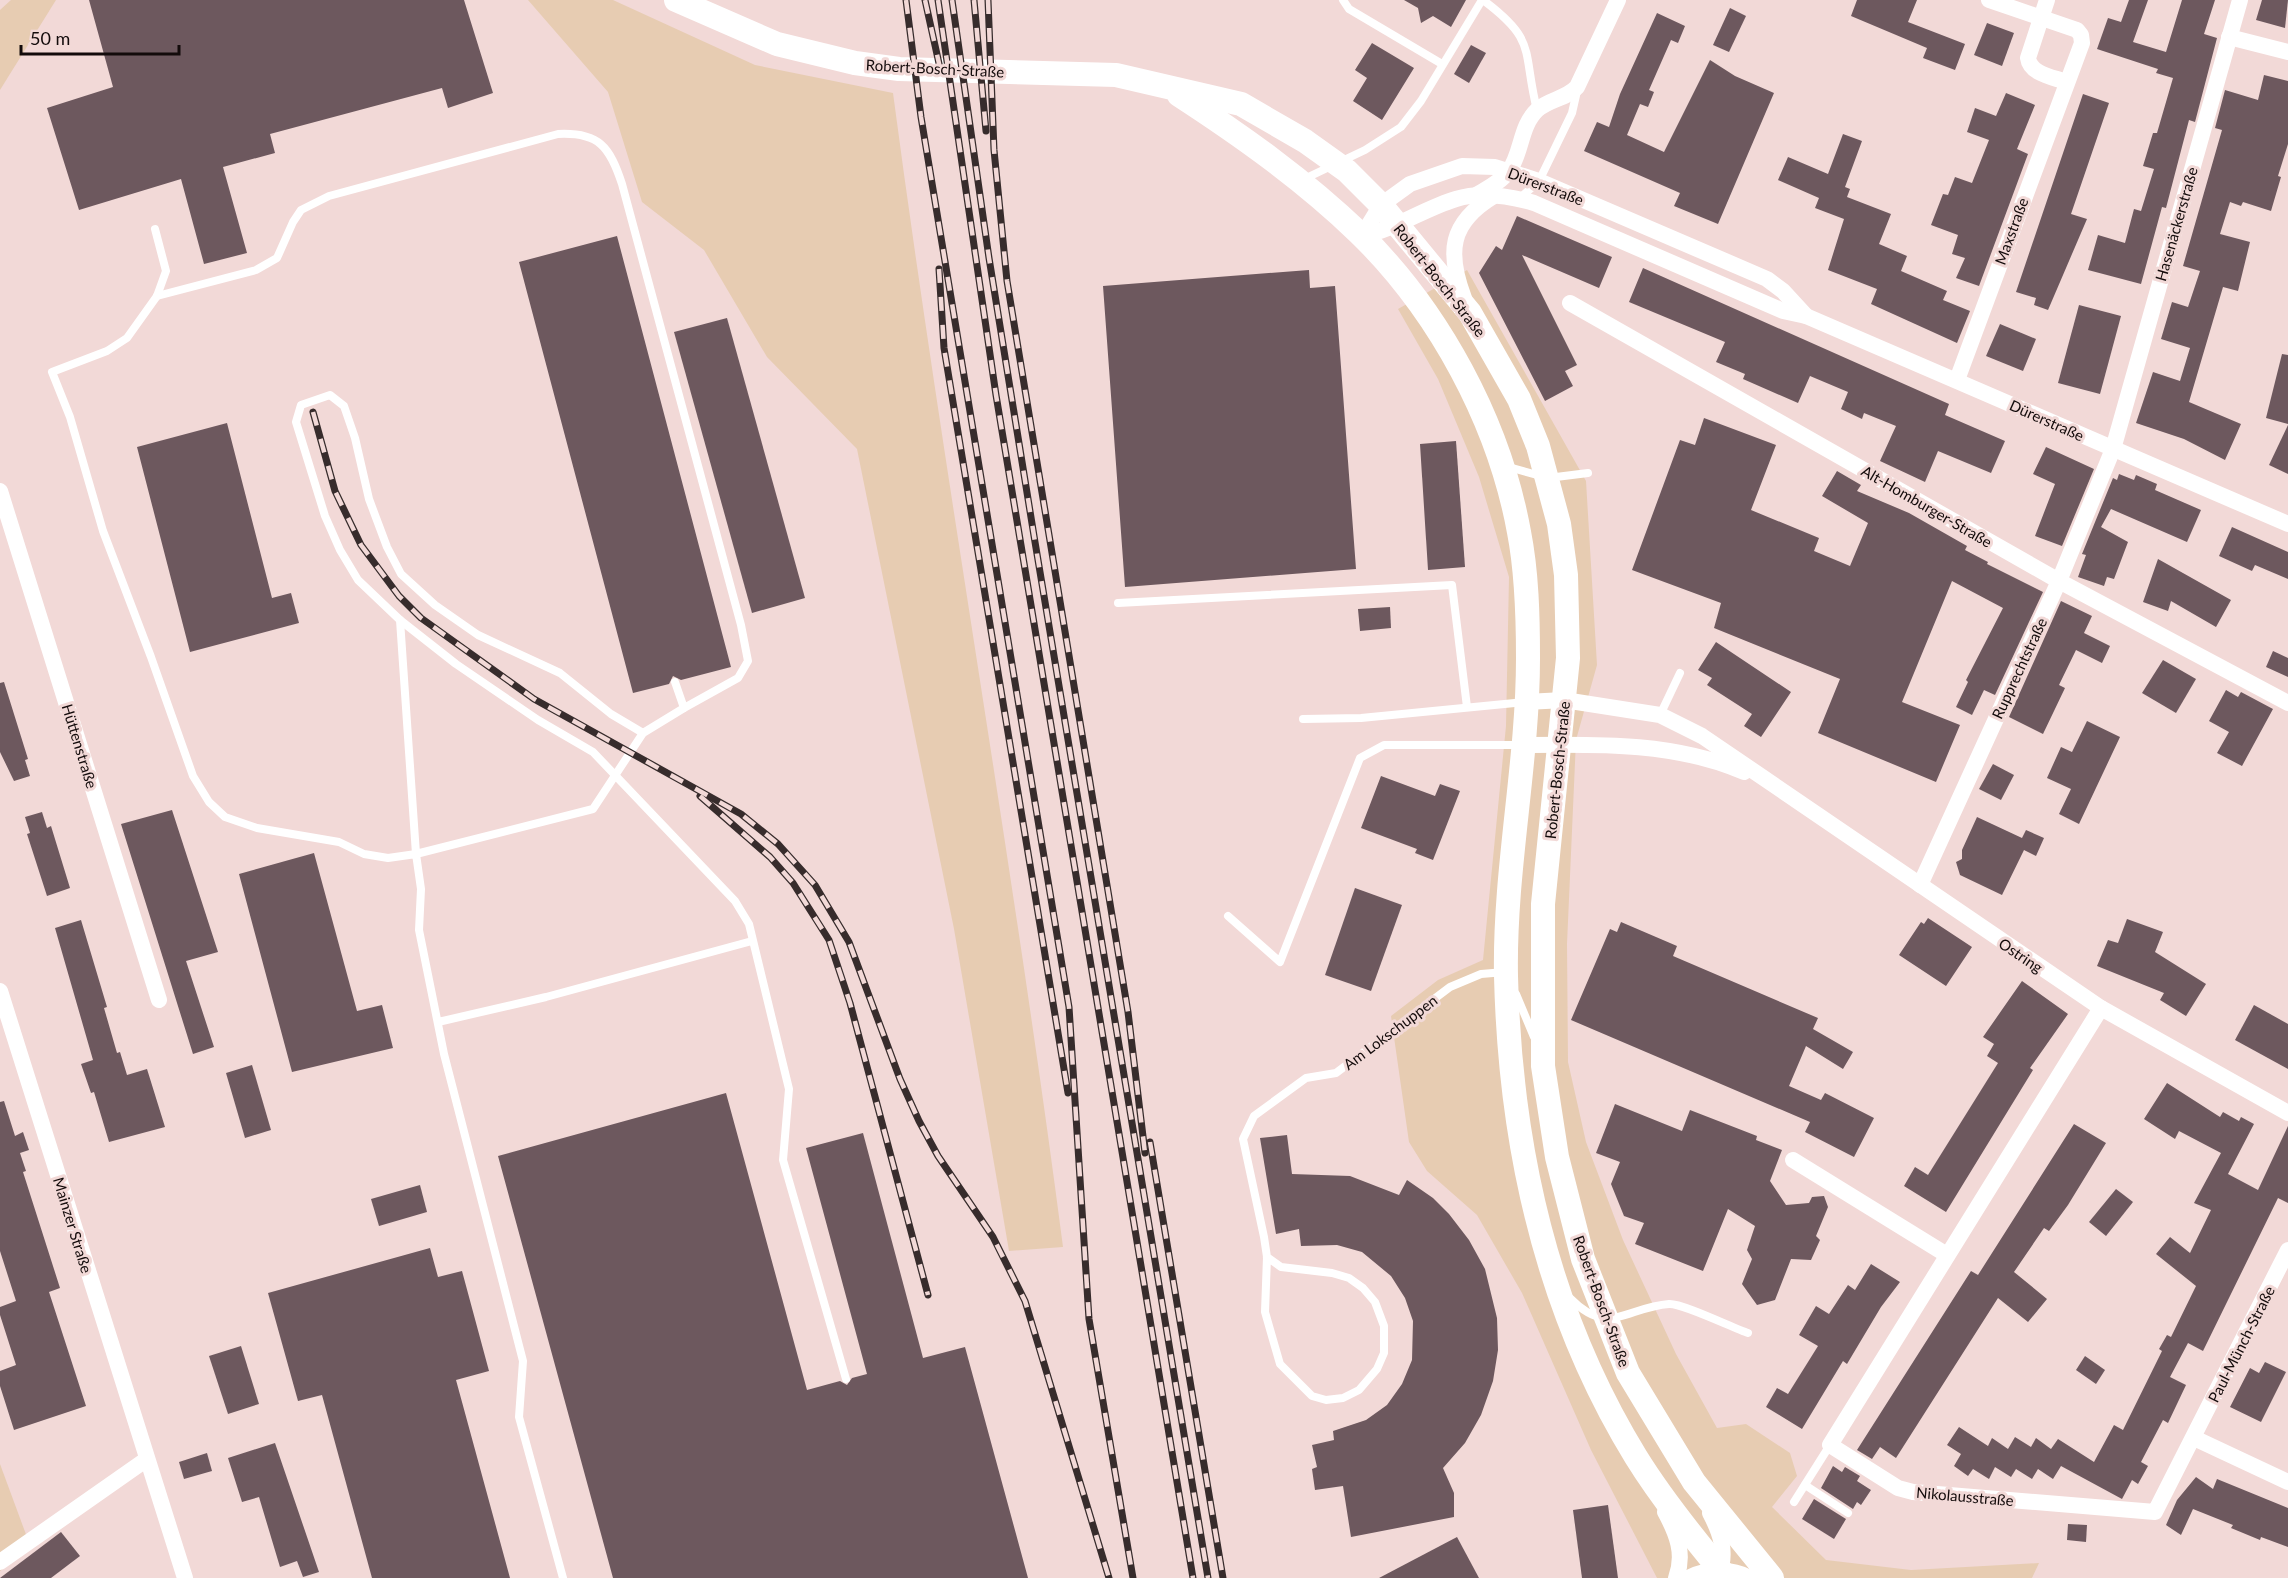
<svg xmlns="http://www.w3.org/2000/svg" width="2288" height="1578" font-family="Lato,sans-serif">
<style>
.green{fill:#e7ccb2}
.building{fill:#6d585e}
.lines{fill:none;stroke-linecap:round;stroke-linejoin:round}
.service{stroke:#fff;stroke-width:8}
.minor{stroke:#fff;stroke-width:16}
.secondary{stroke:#fff;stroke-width:24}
.rail-casing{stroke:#372c2c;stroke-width:7}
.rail{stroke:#f2d9d7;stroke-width:4.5;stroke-dasharray:14;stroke-linecap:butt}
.labels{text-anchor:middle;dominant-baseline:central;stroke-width:6;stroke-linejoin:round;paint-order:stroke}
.street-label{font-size:15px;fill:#130b0b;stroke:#f2d9d7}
</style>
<rect width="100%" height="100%" fill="#f2d9d7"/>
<g class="green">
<polygon points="11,0 56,0 0,90 0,10"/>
<path d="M528,0h85l142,65 138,28c51,385 120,769 170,1154l-54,4 -55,-322 -97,-480 -90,-92 -63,-107 -62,-48 -34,-110z"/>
<polygon points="1467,270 1586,481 1597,665 1576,740 1567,944 1568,1062 1586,1142 1623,1240 1676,1354 1717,1428 1746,1424 1790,1453 1797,1476 1772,1507 1826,1560 1911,1570 2039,1563 2032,1578 1657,1578 1591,1450 1522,1293 1477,1215 1427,1171 1409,1142 1391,1016 1438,980 1483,960 1506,726 1509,577 1479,477 1438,379 1398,309"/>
<polygon points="0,1464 31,1548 0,1571"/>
</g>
<g class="building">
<polygon points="89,0 464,0 493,93 448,108 442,88 270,134 275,153 223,167 247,253 204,264 181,179 79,210 47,108 113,87"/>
<polygon points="1404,0 1466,0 1451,27 1433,16 1421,23 1418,8"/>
<polygon points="1857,0 1917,0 1908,22 1965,44 1955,70 1923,58 1927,48 1851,16"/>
<polygon points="2129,0 2148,0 2133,42 2166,52 2182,0 2215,0 2204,34 2217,38 2195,122 2189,120 2166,208 2162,207 2141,284 2088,270 2098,235 2125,243 2134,209 2141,211 2154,169 2143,166 2153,133 2157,133 2173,78 2156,73 2158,69 2097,49 2108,18 2121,22"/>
<polygon points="2262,0 2288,0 2285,28 2256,20"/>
<polygon points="1730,8 1746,16 1729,52 1713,45"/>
<polygon points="1657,13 1685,26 1678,43 1671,40 1649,90 1654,92 1648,107 1640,104 1627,135 1664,152 1710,60 1735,76 1774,93 1718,224 1674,206 1680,193 1584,151 1597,122 1609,127 1620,94"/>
<polygon points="1987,23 2014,33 2002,66 1974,55"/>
<polygon points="1372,43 1414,68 1382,120 1353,101 1367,78 1355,70"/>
<polygon points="1471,45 1486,53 1469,83 1454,74"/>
<polygon points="2264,75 2288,81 2288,144 2278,176 2281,177 2271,211 2243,202 2241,206 2230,202 2220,234 2250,242 2238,291 2223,287 2189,402 2241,424 2225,460 2184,439 2136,423 2153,372 2180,381 2190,348 2161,339 2172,302 2188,307 2200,271 2183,266 2222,130 2215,128 2225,90 2258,100"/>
<polygon points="2006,93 2035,105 2017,149 2028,154 1979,286 1956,278 1965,258 1952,254 1958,235 1931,225 1943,194 1948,195 1955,177 1972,183 1989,140 1967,132 1975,108 1996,116"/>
<polygon points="2083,94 2109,103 2071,214 2087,219 2048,310 2034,305 2036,298 2016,292"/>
<polygon points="1843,134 1862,141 1845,187 1850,189 1847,197 1891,214 1879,244 1907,256 1901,271 1947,291 1943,300 1970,311 1957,343 1871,304 1877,289 1828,270 1844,219 1815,208 1819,198 1778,180 1788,157 1828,174"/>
<polygon points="1517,216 1612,257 1599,288 1522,255 1577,365 1565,371 1573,386 1545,401 1479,273 1496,246 1502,250"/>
<polygon points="617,236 731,667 681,680 673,676 669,684 633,693 519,262"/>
<polygon points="1643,268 1949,404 1945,415 2005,441 1991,473 1938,451 1925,482 1880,461 1896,426 1864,413 1862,419 1841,409 1848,392 1810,376 1798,403 1743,379 1745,374 1716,362 1725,342 1629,302"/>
<polygon points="1309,270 1310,288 1335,286 1356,569 1125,587 1103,286"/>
<polygon points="2079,305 2121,316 2100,394 2058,383"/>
<polygon points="727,318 805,598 752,613 674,332"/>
<polygon points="2000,324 2036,339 2023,371 1986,356"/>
<polygon points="2282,354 2288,355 2288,424 2266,418"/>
<polygon points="1704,418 1776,445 1751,510 1819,538 1814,551 1850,566 1868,523 1822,496 1837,471 1861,485 1857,491 1909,513 1967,546 1965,550 1988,562 1987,564 2043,592 1995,695 1984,690 1972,715 1956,707 1968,682 1966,680 2003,608 1952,581 1902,702 1960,725 1936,782 1818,733 1840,679 1714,628 1721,603 1632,570 1680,440 1695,445"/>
<polygon points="227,423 272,598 291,593 299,623 190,652 137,447"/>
<polygon points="2288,425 2288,474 2269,465"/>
<polygon points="1456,441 1465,567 1428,570 1420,444"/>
<polygon points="2046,447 2094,469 2062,546 2035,536 2055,484 2033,474"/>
<polygon points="2119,474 2134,480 2136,475 2157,484 2155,490 2201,510 2187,542 2111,509 2101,527 2128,542 2114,579 2107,577 2104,586 2078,577 2086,555 2082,554 2113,478 2117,480"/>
<polygon points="2232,527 2288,552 2288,579 2255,565 2252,571 2219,556"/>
<polygon points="2158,559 2231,600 2216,627 2171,601 2168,611 2143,602"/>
<polygon points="2061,601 2092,616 2084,633 2110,646 2102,663 2076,650 2059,685 2065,688 2043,734 2009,717"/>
<polygon points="1390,607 1391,628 1360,631 1358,609"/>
<polygon points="1716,642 1791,692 1761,737 1744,726 1752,714 1707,685 1712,678 1698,670"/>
<polygon points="2273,651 2288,658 2288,677 2266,667"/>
<polygon points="2163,660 2196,679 2176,713 2142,693"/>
<polygon points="4,682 28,759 25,760 30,776 14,781 0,752 0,683"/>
<polygon points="2226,690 2238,697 2241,692 2273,709 2242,766 2217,753 2229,732 2209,721"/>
<polygon points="2087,721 2120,737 2079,824 2059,814 2071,789 2047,778 2061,747 2072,752"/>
<polygon points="1993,764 2014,775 2001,800 1979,789"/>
<polygon points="1381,776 1435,796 1440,784 1460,791 1433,860 1415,853 1417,849 1361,828"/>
<polygon points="172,810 218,952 186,961 214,1047 193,1054 121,824"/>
<polygon points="42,812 47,828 51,826 70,888 47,896 27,834 30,833 25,817"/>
<polygon points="1977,817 2022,838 2026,830 2044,838 2036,856 2024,850 2002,895 1960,875 1956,862 1962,859 1962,850"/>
<polygon points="314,853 357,1011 382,1005 393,1048 292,1072 239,874"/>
<polygon points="1355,888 1402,905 1371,991 1325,975"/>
<polygon points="1928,918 1972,947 1946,986 1899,955 1921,922 1924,924"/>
<polygon points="2127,919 2163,932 2155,952 2206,984 2186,1016 2160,1000 2164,993 2097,966 2108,940 2118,943"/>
<polygon points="81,920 107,1007 104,1008 117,1053 120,1052 127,1075 147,1069 165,1127 109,1142 94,1092 91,1093 81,1064 93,1060 55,928"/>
<polygon points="1621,922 1677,946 1673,956 1818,1018 1813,1029 1853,1052 1843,1069 1806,1046 1789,1086 1821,1100 1825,1093 1874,1118 1854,1157 1805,1132 1810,1122 1571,1020 1610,929 1617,932"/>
<polygon points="2022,981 2068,1014 2030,1068 2033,1070 1946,1212 1904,1186 1915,1167 1928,1175 1998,1063 1987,1056 1994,1044 1983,1037"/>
<polygon points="2254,1005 2288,1024 2288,1069 2235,1040"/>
<polygon points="252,1065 271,1130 245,1138 226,1073"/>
<polygon points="2167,1083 2220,1117 2223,1112 2239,1121 2241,1117 2254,1124 2228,1174 2258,1190 2288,1126 2288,1203 2278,1198 2203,1351 2188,1343 2170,1377 2186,1385 2168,1423 2163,1420 2141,1462 2148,1466 2138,1484 2132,1480 2122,1499 2061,1466 2053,1479 2038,1469 2032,1479 2016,1469 2011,1477 1995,1467 1989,1479 1973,1469 1968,1476 1954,1466 1961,1454 1947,1445 1959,1427 1988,1446 1992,1438 2008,1449 2015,1437 2031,1447 2036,1438 2051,1449 2058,1439 2094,1462 2114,1425 2123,1430 2162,1351 2159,1349 2167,1335 2171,1337 2196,1286 2156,1254 2170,1237 2190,1253 2211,1210 2194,1203 2221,1153 2179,1131 2175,1139 2144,1119"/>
<polygon points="726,1093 807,1390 840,1381 847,1385 852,1378 867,1374 806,1148 863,1133 923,1358 965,1347 1028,1578 613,1578 498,1156"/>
<polygon points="4,1101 15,1136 23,1132 29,1150 20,1153 26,1171 23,1172 60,1288 49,1292 86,1406 14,1430 0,1386 0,1371 16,1365 0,1315 0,1307 16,1301 0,1251 0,1102"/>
<polygon points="1615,1104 1682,1131 1690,1110 1757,1136 1756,1140 1782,1150 1770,1181 1786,1205 1809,1203 1812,1197 1824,1196 1828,1207 1816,1236 1820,1240 1811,1260 1791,1259 1775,1300 1757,1305 1742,1284 1752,1259 1747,1250 1755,1226 1728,1209 1703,1271 1635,1244 1644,1223 1624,1216 1611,1184 1620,1162 1596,1153"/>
<polygon points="2074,1124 2106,1143 2068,1205 2049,1231 2044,1228 2014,1272 2047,1299 2028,1322 1998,1298 1896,1458 1880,1447 1872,1459 1857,1450 1971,1271 1978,1275"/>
<polygon points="1287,1135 1292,1174 1350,1176 1399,1195 1407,1180 1433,1198 1449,1214 1469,1240 1485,1269 1497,1318 1498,1350 1493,1381 1481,1415 1465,1443 1443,1468 1454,1493 1454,1517 1351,1537 1343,1486 1315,1490 1312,1469 1317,1467 1312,1445 1334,1440 1333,1431 1366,1420 1387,1405 1402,1384 1412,1360 1413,1321 1405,1298 1391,1276 1362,1252 1337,1245 1301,1246 1299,1229 1276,1234 1260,1138"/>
<polygon points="420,1185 427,1212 379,1226 371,1199"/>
<polygon points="2116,1189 2133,1202 2106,1236 2089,1222"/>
<polygon points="430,1248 438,1277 462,1271 489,1371 456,1380 510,1578 372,1578 322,1395 298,1401 268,1293"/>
<polygon points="1871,1264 1900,1282 1881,1307 1847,1364 1843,1361 1802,1429 1766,1407 1777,1388 1788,1394 1818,1346 1799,1335 1816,1306 1829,1314 1848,1285 1855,1290"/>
<polygon points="241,1346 259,1404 228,1414 209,1356"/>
<polygon points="2085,1356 2105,1370 2096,1384 2076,1370"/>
<polygon points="2265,1362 2286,1372 2261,1422 2230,1407 2250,1368 2259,1373"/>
<polygon points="275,1443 319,1572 303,1577 297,1561 280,1567 259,1497 242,1502 228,1458"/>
<polygon points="207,1453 212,1471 184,1479 179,1462"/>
<polygon points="1833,1466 1842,1472 1845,1467 1860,1476 1857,1481 1871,1490 1861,1505 1857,1502 1853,1509 1821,1488"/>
<polygon points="2196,1477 2213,1489 2217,1479 2288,1508 2288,1547 2261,1537 2260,1540 2231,1528 2233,1525 2193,1509 2181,1535 2166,1525 2177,1500"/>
<polygon points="1814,1499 1846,1519 1834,1539 1802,1519"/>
<polygon points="1608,1505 1618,1578 1582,1578 1573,1510"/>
<polygon points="2068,1524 2087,1525 2086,1542 2067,1540"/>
<polygon points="61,1532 80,1556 51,1578 0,1578"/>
<polygon points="1457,1537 1479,1578 1379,1578"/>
</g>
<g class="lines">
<g class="service">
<polyline points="1343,0 1349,9 1442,64"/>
<path d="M1483,0c55,41 39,50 54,110"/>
<polyline points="1302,180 1365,150 1401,127 1421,101 1482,0"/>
<polyline points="1519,199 1539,181 1572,113 1577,91"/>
<polyline points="155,229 166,271 157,296 127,338 107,351 52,372 70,417 103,531 151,657 193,776 209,802 225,817 257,828 339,842 364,854 388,858 416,854 421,889 419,930 444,1054 523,1361 519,1417 563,1578"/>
<path d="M157,296l99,-26 21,-12 16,-36 8,-12 28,-14 229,-62c41,-2 52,13 64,50l119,441 7,36 -10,17 -54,30"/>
<polyline points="1505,466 1548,478 1588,473"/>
<polyline points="1118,603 1452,585 1467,707"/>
<polyline points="400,620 416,854 593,809 643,733 684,708 675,682"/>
<polyline points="1660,715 1680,673"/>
<polyline points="1303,719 1361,718 1525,702"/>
<polyline points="643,733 611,714 560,673 478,635 435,605 401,574 387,547 369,499 355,438 344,406 330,395 301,405 296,422 325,516 340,550 358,580 400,620 456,664 538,720 593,752 735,901 749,924 789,1089 783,1160 846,1379"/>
<polyline points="1228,916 1280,962 1360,758 1384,745 1521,745"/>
<polyline points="1516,994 1534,1037"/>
<polyline points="438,1022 546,997 752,941"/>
<polyline points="1267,1257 1281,1267 1332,1273 1349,1278 1363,1288 1375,1302 1384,1326 1384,1353 1377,1369 1359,1390 1343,1398 1326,1400 1312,1396 1280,1364 1265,1312 1267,1257 1264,1237 1243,1139 1254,1116 1306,1078 1336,1073 1450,987 1481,974 1505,972"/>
<path d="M1571,1299c37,38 56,8 98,5 13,-1 64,24 79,29"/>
<polyline points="1805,1485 1848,1513"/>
<polyline points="1794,1502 1830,1445"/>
</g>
<g class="minor">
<path d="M2047,0l-19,58c2,16 25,19 38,24"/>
<polyline points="2229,37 2288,52"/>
<path d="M1475,196c11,-7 26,-14 34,-25 13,-18 11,-45 28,-61 12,-11 29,-11 40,-23l41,-87"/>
<path d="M1362,236c34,-7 61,-27 94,-37 25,-8 54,-3 78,4l249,108 23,5 482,208"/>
<polyline points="1362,236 1381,205 1410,184 1462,166 1495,167 1539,181 1767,279 1783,291 1806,316"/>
<path d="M1464,298c-17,-45 -15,-75 30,-102"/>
<polyline points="1570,303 2059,581 2288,703"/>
<polyline points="1957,380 2082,43 2081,35 2077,30 1989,0"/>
<polyline points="0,491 159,1000"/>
<polyline points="1526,702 1564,700 1660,715 1702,736 2101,1008 2288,1113"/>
<path d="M1524,745c74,-1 151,-3 220,27"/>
<polyline points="1920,885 2059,581 2113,449 2240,0"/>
<polyline points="0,991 185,1578"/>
<polyline points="2101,1008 1830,1445 1898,1488 1913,1492 2155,1512 2288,1250"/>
<polyline points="1793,1160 1947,1255"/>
<polyline points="2194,1438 2288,1482"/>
<path d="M1665,1512c12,22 20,42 11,66"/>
<path d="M1710,1513c11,21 17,39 9,61"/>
<polyline points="0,1562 147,1459"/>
<path d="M1688,1578c18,-10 44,-10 62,0"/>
</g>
<g class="secondary">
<polyline points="676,0 777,44 855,63 899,69 1116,75 1241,104 1305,141 1347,171 1381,205 1470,313 1519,399 1538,446 1559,524 1566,575 1568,658 1543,904 1543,1066 1557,1157 1583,1259 1628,1373 1694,1482 1772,1578"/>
<path d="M1179,95c63,41 125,85 180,138 80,78 140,189 160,299 8,41 9,84 9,126 0,106 -24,212 -22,318 4,169 41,336 130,481 26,42 59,83 91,121"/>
</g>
<g class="rail-casing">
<g id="rail">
<polyline points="906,0 921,117 1069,1007 1089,1319 1133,1578"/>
<polyline points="925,0 940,68"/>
<polyline points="938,0 996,395 1193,1578"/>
<polyline points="952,0 989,258 1035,542 1208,1578"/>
<polyline points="974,0 986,131"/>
<polyline points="988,0 994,150 1007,281 1128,1012 1145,1153"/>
<polyline points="939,269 944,348 1068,1093"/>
<polyline points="313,412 335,491 361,545 399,596 421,618 534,699 741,814 778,844 815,885 849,942 900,1079 919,1121 938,1156 993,1237 1025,1301 1109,1578"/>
<polyline points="700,796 770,857 793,883 829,940 850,1003 928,1295"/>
<polyline points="1150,1142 1223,1578"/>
</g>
</g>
<use href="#rail" class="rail"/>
</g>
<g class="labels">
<g class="street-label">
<text transform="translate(935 68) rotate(3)">Robert-Bosch-Straße</text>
<text transform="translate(1546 186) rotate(21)">Dürerstraße</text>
<text transform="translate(2176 224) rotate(-74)">Hasenäckerstraße</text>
<text transform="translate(2011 231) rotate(-70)">Maxstraße</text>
<text transform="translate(1440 280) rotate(52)">Robert-Bosch-Straße</text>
<text transform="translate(2047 420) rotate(24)">Dürerstraße</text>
<text transform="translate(1927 506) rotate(30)">Alt-Homburger-Straße</text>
<text transform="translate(2019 668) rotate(-65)">Rupprechtstraße</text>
<text transform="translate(80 746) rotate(73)">Hüttenstraße</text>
<text transform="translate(1557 770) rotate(-84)">Robert-Bosch-Straße</text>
<text transform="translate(2021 955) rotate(34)">Ostring</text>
<text transform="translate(1390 1032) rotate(-37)">Am Lokschuppen</text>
<text transform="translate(73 1225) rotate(73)">Mainzer Straße</text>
<text transform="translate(1602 1301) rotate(70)">Robert-Bosch-Straße</text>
<text transform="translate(2241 1344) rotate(-63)">Paul-Münch-Straße</text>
<text transform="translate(1965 1496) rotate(5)">Nikolausstraße</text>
</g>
</g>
<path d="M21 45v9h158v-9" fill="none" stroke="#130b0b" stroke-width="3"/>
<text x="30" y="45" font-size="18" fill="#130b0b" stroke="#f2d9d7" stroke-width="4.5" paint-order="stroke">50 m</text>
</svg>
